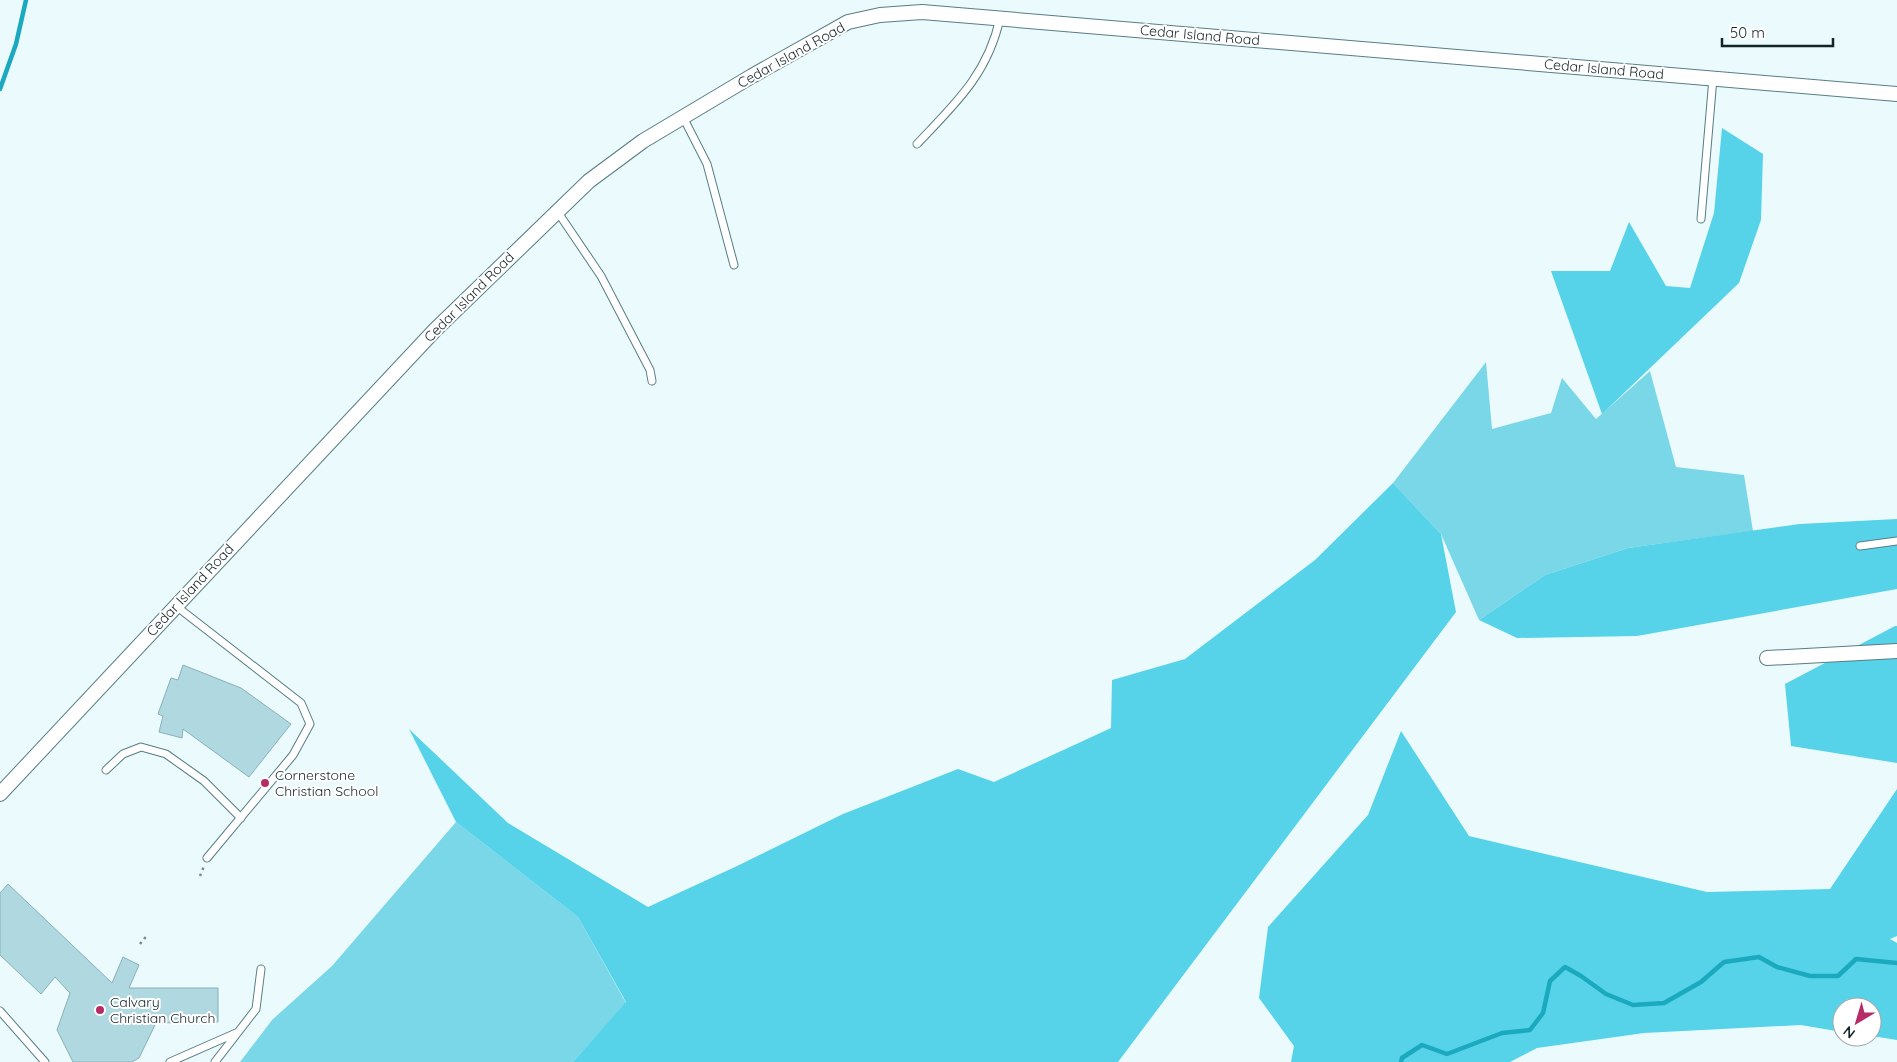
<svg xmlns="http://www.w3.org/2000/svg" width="1897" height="1062" font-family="Quicksand,sans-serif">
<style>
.green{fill:#7ad7e8}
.forest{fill:#56d3e8}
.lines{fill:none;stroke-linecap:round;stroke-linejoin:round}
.stream{stroke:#1aa9be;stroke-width:4.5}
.building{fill:#b0d8e0;stroke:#89b0b8}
.service-casing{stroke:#577d84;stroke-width:9}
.minor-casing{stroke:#577d84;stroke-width:16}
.path{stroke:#7b8b8e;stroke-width:2.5;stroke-dasharray:2.5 4;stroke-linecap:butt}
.service{stroke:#fff;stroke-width:7}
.minor{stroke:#fff;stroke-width:14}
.poi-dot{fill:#b72c66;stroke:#fff;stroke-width:2}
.labels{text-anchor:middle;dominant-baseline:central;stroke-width:4;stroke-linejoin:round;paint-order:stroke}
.street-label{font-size:14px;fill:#152427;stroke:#fff}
.poi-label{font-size:14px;fill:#152427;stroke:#fff;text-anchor:start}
</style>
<rect width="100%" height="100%" fill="#eafafd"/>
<g class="green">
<polygon points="1486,362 1492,429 1551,413 1562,378 1596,419 1650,371 1676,467 1744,475 1753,531 1628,548 1545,575 1479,620 1441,534 1393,483"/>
<polygon points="456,822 578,917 626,1003 573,1062 240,1062 272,1020 332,966"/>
</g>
<g class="forest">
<polygon points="1722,128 1763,154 1761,220 1739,283 1602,414 1551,271 1610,271 1629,222 1666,286 1690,288 1714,213"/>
<polygon points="1393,483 1441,534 1456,612 1118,1062 573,1062 626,1002 578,917 456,822 409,729 508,823 648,907 735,867 843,814 958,769 994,782 1111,728 1112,680 1185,659 1315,560"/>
<polygon points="1897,519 1897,589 1637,636 1517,638 1479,620 1545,575 1628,548 1800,524"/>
<polygon points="1895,626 1897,626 1897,763 1791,746 1785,684"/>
<polygon points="1401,731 1469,836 1707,892 1830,889 1897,789 1897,936 1890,939 1897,943 1897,1040 1872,1036 1872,1007 1842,1007 1842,1032 1801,1025 1644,1033 1537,1048 1510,1062 1291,1062 1294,1046 1259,998 1268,927 1368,815"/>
</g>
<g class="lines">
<g class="stream">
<polyline points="0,89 16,44 26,0"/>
<polyline points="1401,1062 1402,1058 1422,1045 1447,1054 1502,1033 1530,1030 1543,1013 1550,981 1565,967 1581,976 1606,994 1633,1005 1664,1003 1701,982 1724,962 1759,957 1777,967 1810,976 1838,976 1856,959 1897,963"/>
</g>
</g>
<g class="building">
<polygon points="183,665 241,688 291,724 249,777 183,729 182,738 159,732 163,716 158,714 171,678 178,680"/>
<polygon points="8,884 112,983 123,957 139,965 129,988 218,988 218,1022 156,1023 139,1058 132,1062 73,1062 57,1030 70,993 55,977 41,994 0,955 0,893"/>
</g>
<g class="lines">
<g class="service-casing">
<g id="service">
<polyline points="683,117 707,164 734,265"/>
<path d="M917,144c38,-40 71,-70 83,-126"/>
<polyline points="557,211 601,276 650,370 652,381"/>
<polyline points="1701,219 1713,78"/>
<polyline points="1860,546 1897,541"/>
<polyline points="176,606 301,703 310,724 293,755 207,858"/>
<polyline points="106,770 123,754 141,747 166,754 204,781 241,818"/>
<polyline points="0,1011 45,1062"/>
<polyline points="170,1062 236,1033"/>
<polyline points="215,1062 256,1009 261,969"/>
</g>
</g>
<g class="minor-casing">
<g id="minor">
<polyline points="1767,658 1897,651"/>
<polyline points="0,794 435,330 589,181 643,141 752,76 848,22 880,15 922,12 1897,94"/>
</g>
</g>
<g class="path">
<polyline points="200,876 204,866"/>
<polyline points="140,944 148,934"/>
</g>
<use href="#service" class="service"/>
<use href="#minor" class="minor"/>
</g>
<g class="poi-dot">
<circle cx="265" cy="783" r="5"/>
<circle cx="100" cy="1010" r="5"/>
</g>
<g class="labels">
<g class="street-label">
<text transform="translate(1200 35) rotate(5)">Cedar Island Road</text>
<text transform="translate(791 55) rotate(-29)">Cedar Island Road</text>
<text transform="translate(1604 69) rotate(5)">Cedar Island Road</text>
<text transform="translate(469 297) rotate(-45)">Cedar Island Road</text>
<text transform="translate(190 590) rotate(-47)">Cedar Island Road</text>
</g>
<g class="poi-label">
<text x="275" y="775">Cornerstone<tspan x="275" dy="16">Christian School</tspan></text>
<text x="110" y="1002">Calvary<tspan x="110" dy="16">Christian Church</tspan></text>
</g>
</g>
<g transform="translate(1857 1022) rotate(218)"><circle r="24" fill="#ffffff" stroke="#a1a7a9"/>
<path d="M0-4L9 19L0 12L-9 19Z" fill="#b72c66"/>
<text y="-8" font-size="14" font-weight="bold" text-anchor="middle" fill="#152427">N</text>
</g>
<path d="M1722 38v8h111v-8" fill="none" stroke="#152427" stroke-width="2.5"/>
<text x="1730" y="38" font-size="15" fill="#152427" stroke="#ffffff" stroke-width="4" paint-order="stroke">50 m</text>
</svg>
